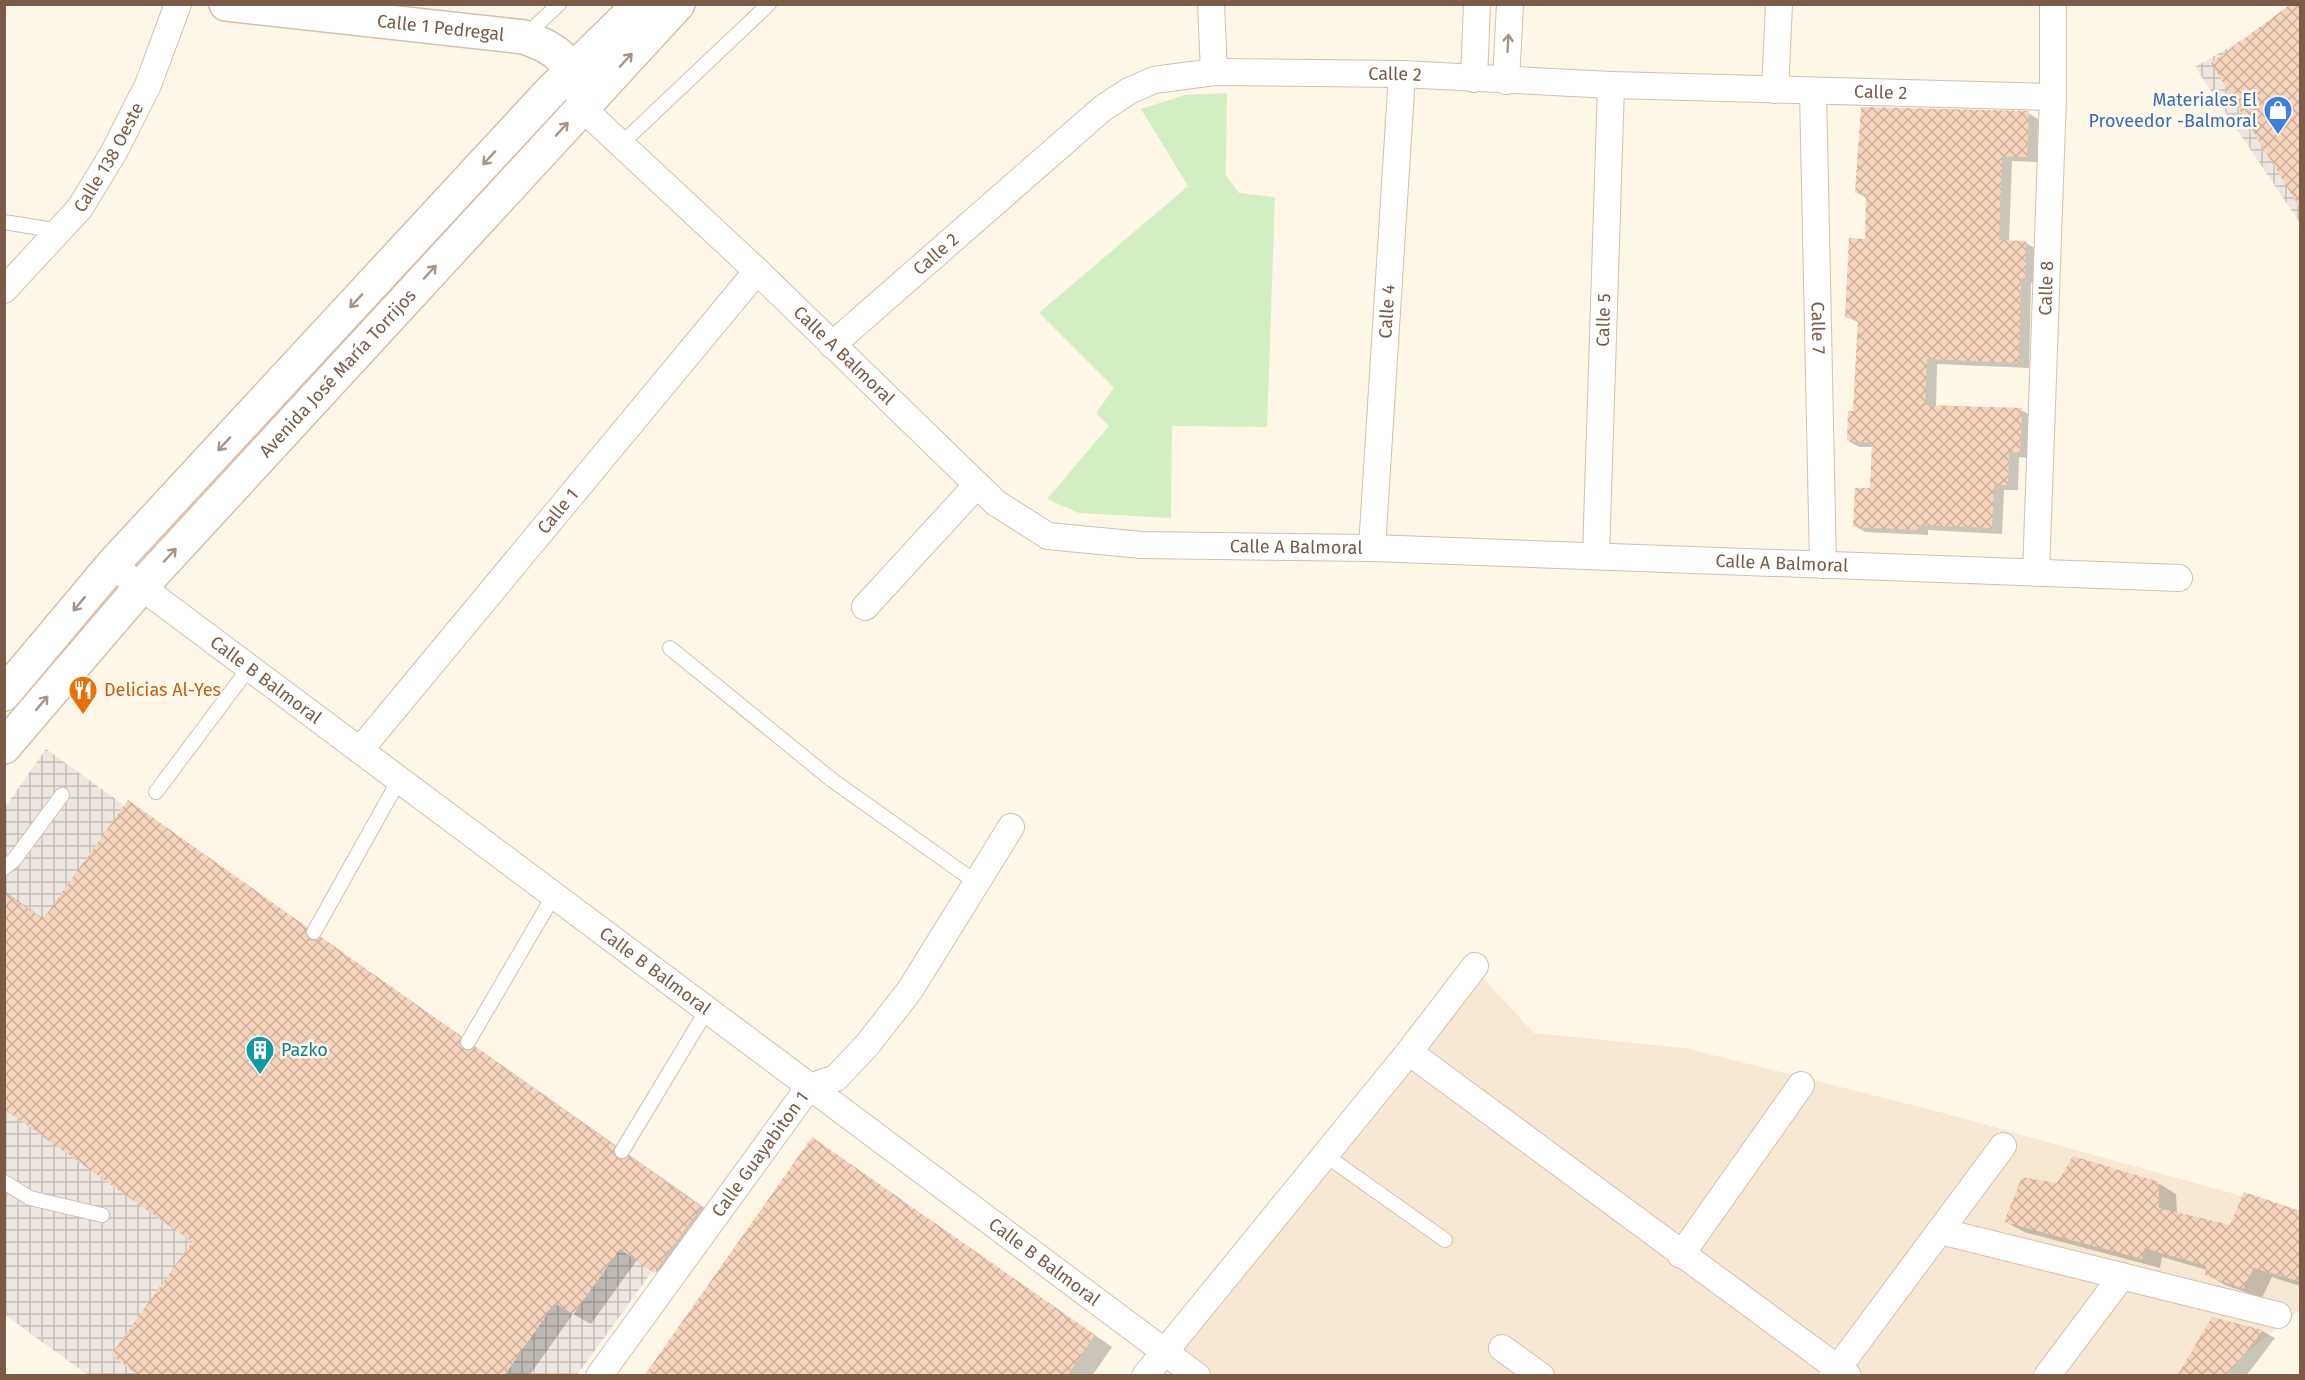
<svg xmlns="http://www.w3.org/2000/svg" width="2305" height="1380" font-family="'Fira Sans',sans-serif">
<style>
.residential{fill:#f7e8d4}
.industrial{fill:url(#industrial-grid)}
.green{fill:#d4eec3}
.shadow{fill:#0003}
.building{fill:url(#building-cross-hatch)}
.lines{fill:none;stroke-linecap:round;stroke-linejoin:round}
.service-casing{stroke:#d4bfae;stroke-width:16}
.minor-casing{stroke:#d4bfae;stroke-width:28}
.tertiary-casing{stroke:#d4bfae;stroke-width:36}
.secondary-casing{stroke:#d8bfaa;stroke-width:36}
.service{stroke:#fff;stroke-width:14}
.minor{stroke:#fff;stroke-width:26}
.tertiary{stroke:#fff;stroke-width:33}
.secondary{stroke:#fff;stroke-width:33}
.oneway{stroke:#a99488}
.labels{text-anchor:middle;dominant-baseline:central;stroke-width:5;stroke-linejoin:round;paint-order:stroke}
.street-label{font-size:18px;fill:#7b5b48;stroke:#fff9ef}
.shop-label{font-size:18px;fill:#366cbe;stroke:#fff9ef;text-anchor:end}
.food-label{font-size:18px;fill:#c56008;stroke:#fff9ef;text-anchor:start}
.culture-label{font-size:18px;fill:#0d838f;stroke:#fff9ef;text-anchor:start}
</style>
<defs>
<pattern id="industrial-grid" width="8" height="8" patternUnits="userSpaceOnUse" patternTransform="scale(1.5)"><rect width="8" height="8" fill="#eee7e1"/><path d="M0 4h8M4 0v8" fill="none" stroke="#c6beb8"/></pattern>
<pattern id="building-cross-hatch" width="8" height="8" patternUnits="userSpaceOnUse" patternTransform="scale(1.5)"><rect width="8" height="8" fill="#f6d4bc"/><path d="M0 0l8 8M0 8l8-8" fill="none" stroke="#ccaf9b"/></pattern>
</defs>
<rect width="100%" height="100%" fill="#fef6e7"/>
<polygon class="residential" points="1476,971 1534,1033 1685,1048 1936,1111 2300,1212 2300,1310 2218,1375 1155,1376"/>
<g class="industrial">
<polygon points="2300,6 2300,223 2195,67"/>
<polygon points="46,749 693,1215 577,1375 88,1375 5,1315 5,807"/>
</g>
<polygon class="green" points="1227,93 1226,175 1239,193 1275,197 1267,427 1172,426 1171,518 1079,513 1047,499 1109,426 1096,413 1114,388 1039,313 1188,186 1141,109 1185,95"/>
<g class="shadow">
<polygon points="2028,113 2038,119 2037,162 2012,161 2009,242 2026,243 2036,249 2035,284 2031,283 2029,368 1937,364 1936,407 2021,410 2032,416 2030,458 2019,457 2018,490 2004,490 2002,534 1928,530 1928,535 1865,532 1855,526 1872,490 1873,447 1859,447 1848,441 1854,412 1860,323 1847,317 1866,241 1867,199 1857,192"/>
<polygon points="128,802 719,1218 673,1282 637,1260 591,1324 573,1314 529,1376 142,1376 194,1241 4,1107 4,891 45,920"/>
<polygon points="812,1139 1112,1347 1092,1376 646,1376"/>
<polygon points="2158,1183 2176,1194 2177,1214 2231,1226 2300,1213 2300,1286 2272,1277 2262,1298 2225,1285 2207,1274 2207,1270 2162,1257 2160,1268 2024,1232 2006,1222 2058,1185"/>
<polygon points="2262,1331 2275,1338 2246,1376 2182,1376"/>
</g>
<g class="building">
<polygon points="2291,4 2301,4 2301,210 2211,63"/>
<polygon points="1861,107 2029,111 2027,157 2002,156 1999,240 2026,241 2025,278 2021,278 2019,363 1927,359 1925,405 2022,408 2020,453 2009,452 2008,485 1994,485 1992,528 1918,525 1918,530 1853,527 1855,488 1870,488 1872,443 1847,441 1848,411 1853,411 1858,319 1845,318 1849,238 1865,239 1866,194 1855,193"/>
<polygon points="128,800 307,927 305,933 309,940 315,941 321,937 461,1036 459,1043 463,1049 469,1051 476,1047 615,1146 613,1151 617,1158 622,1160 630,1156 701,1207 654,1273 620,1249 573,1315 555,1303 504,1376 139,1376 111,1355 192,1242 4,1109 4,892 43,919"/>
<polygon points="812,1137 1095,1335 1067,1376 644,1376"/>
<polygon points="2073,1156 2159,1182 2159,1208 2230,1225 2244,1192 2301,1211 2301,1267 2298,1281 2254,1268 2243,1289 2205,1275 2206,1266 2144,1248 2142,1259 2004,1222 2022,1177 2057,1183"/>
<polygon points="2212,1317 2263,1330 2227,1376 2177,1376"/>
</g>
<g class="lines">
<g class="service-casing">
<g id="service">
<polyline points="525,36 559,4"/>
<polyline points="620,145 769,4"/>
<polyline points="4,222 59,231"/>
<polyline points="670,648 832,780 977,883"/>
<polyline points="156,792 249,668"/>
<polyline points="4,868 14,860 62,795"/>
<polyline points="314,932 399,780"/>
<polyline points="468,1042 554,895"/>
<polyline points="622,1151 707,1010"/>
<polyline points="1325,1155 1445,1240"/>
<polyline points="4,1182 30,1198 102,1215"/>
</g>
</g>
<g class="minor-casing">
<g id="minor">
<polyline points="1211,4 1214,72"/>
<polyline points="1474,79 1477,4"/>
<polyline points="1506,81 1510,4"/>
<polyline points="1775,90 1779,4"/>
<path id="s1" d="M1813,91l10,474"/>
<path id="s2" d="M586,103l8,16 163,152 239,232 52,33 93,9 231,3 807,30"/>
<path id="s3" d="M4,290l76,-82 34,-56 34,-67 30,-81"/>
<path id="s4" d="M832,345l271,-237 26,-17 25,-11 60,-8 188,2 209,11 442,12"/>
<path id="s5" d="M1372,548l30,-474"/>
<path id="s6" d="M1596,556l15,-471"/>
<path id="s7" d="M112,565l1085,811"/>
<path id="s8" d="M2036,573l17,-476v-93"/>
<polyline points="865,607 977,485"/>
<path id="s9" d="M360,750l397,-479"/>
<polyline points="1409,1052 1848,1376"/>
<polyline points="1940,1231 2278,1315"/>
<polyline points="1681,1255 1801,1085"/>
<polyline points="1502,1348 1541,1376"/>
<path id="s10" d="M599,1376l210,-289 27,-9 32,-34 42,-54 101,-163"/>
<polyline points="1145,1376 1409,1052 1475,966"/>
<polyline points="1832,1376 2003,1146"/>
<polyline points="2047,1376 2122,1276"/>
</g>
</g>
<g class="tertiary-casing">
<g id="tertiary">
<path id="s11" d="M226,4l298,33c37,13 44,23 59,59"/>
</g>
</g>
<g class="secondary-casing">
<g id="secondary">
<polyline points="4,694 112,565 550,92 640,4"/>
<path id="s12" d="M4,747l136,-159 538,-584"/>
</g>
</g>
<use href="#service" class="service"/>
<use href="#minor" class="minor"/>
<use href="#tertiary" class="tertiary"/>
<use href="#secondary" class="secondary"/>
</g>
<defs><path id="oneway-shaft" d="M-6 0H5M1.5-3L5.5 0L1.5 3" fill="none" stroke-width="1.6" stroke-linecap="round" stroke-linejoin="round" transform="scale(1.5)"/></defs>
<g class="oneway">
<use href="#oneway-shaft" transform="translate(1508 43) rotate(-87)"/>
<use href="#oneway-shaft" transform="translate(626 60) rotate(-47)"/>
<use href="#oneway-shaft" transform="translate(562 129) rotate(-47)"/>
<use href="#oneway-shaft" transform="translate(489 158) rotate(133)"/>
<use href="#oneway-shaft" transform="translate(430 272) rotate(-47)"/>
<use href="#oneway-shaft" transform="translate(356 301) rotate(133)"/>
<use href="#oneway-shaft" transform="translate(224 444) rotate(133)"/>
<use href="#oneway-shaft" transform="translate(170 555) rotate(-47)"/>
<use href="#oneway-shaft" transform="translate(79 604) rotate(130)"/>
<use href="#oneway-shaft" transform="translate(42 703) rotate(-50)"/>
</g>
<defs>
<g id="shop-pin" transform="scale(1.5)"><path d="M0 17L-7.5 6A9.5 9.5 0 1 1 7.5 6Z" fill="#3f7fe0" stroke="#fff9ef"/><path d="M-5-2.5h2.3a2.7 3.5 0 0 1 5.4 0H5L5.5 6h-11ZM-1.5-2.5h3a1.5 2.3 0 0 0-3 0Z" fill="#fff"/></g>
<g id="restaurant-pin" transform="scale(1.5)"><path d="M0 17L-7.5 6A9.5 9.5 0 1 1 7.5 6Z" fill="#e8710a" stroke="#fff9ef"/><path d="M-5-6h1v4h1v-4h1v4h1v-4h1v5L-1.5 .5V6h-2V.5L-5-1ZM5-6V6H3V1.5H1.5Q1.5-4 5-6Z" fill="#fff"/></g>
<g id="building-pin" transform="scale(1.5)"><path d="M0 17L-7.5 6A9.5 9.5 0 1 1 7.5 6Z" fill="#0f9aa8" stroke="#fff9ef"/><path d="M-4-6H4V6H1V3H-1V6H-4ZM-2.5-4.3h1.7v1.8h-1.7ZM.8-4.3h1.7v1.8H.8ZM-2.5-1h1.7V.8h-1.7ZM.8-1h1.7V.8H.8Z" fill="#fff"/></g>
</defs>
<g fill-rule="evenodd">
<use href="#shop-pin" x="2278" y="110"/>
<use href="#restaurant-pin" x="83" y="690"/>
<use href="#building-pin" x="260" y="1050"/>
</g>
<g class="labels">
<g class="street-label">
<text stroke="none"><textPath href="#s11" startOffset="216">Calle 1 Pedregal</textPath></text>
<text stroke="none"><textPath href="#s4" startOffset="660">Calle 2</textPath></text>
<text stroke="none"><textPath href="#s4" startOffset="1146">Calle 2</textPath></text>
<text stroke="none"><textPath href="#s3" startOffset="170">Calle 138 Oeste</textPath></text>
<text stroke="none"><textPath href="#s4" startOffset="138">Calle 2</textPath></text>
<text stroke="none"><textPath href="#s8" startOffset="285">Calle 8</textPath></text>
<text stroke="none"><textPath href="#s5" startOffset="237">Calle 4</textPath></text>
<text stroke="none"><textPath href="#s6" startOffset="236">Calle 5</textPath></text>
<text stroke="none"><textPath href="#s1" startOffset="237">Calle 7</textPath></text>
<text stroke="none"><textPath href="#s2" startOffset="362">Calle A Balmoral</textPath></text>
<text stroke="none"><textPath href="#s12" startOffset="501">Avenida José María Torrijos</textPath></text>
<text stroke="none"><textPath href="#s9" startOffset="310">Calle 1</textPath></text>
<text stroke="none"><textPath href="#s2" startOffset="884">Calle A Balmoral</textPath></text>
<text stroke="none"><textPath href="#s2" startOffset="1370">Calle A Balmoral</textPath></text>
<text stroke="none"><textPath href="#s7" startOffset="192">Calle B Balmoral</textPath></text>
<text stroke="none"><textPath href="#s7" startOffset="678">Calle B Balmoral</textPath></text>
<text stroke="none"><textPath href="#s10" startOffset="274">Calle Guayabiton 1</textPath></text>
<text stroke="none"><textPath href="#s7" startOffset="1164">Calle B Balmoral</textPath></text>
</g>
<g class="shop-label">
<text x="2257" y="100">Materiales El<tspan x="2257" dy="21">Proveedor -Balmoral</tspan></text>
</g>
<g class="food-label">
<text x="104" y="690">Delicias Al-Yes</text>
</g>
<g class="culture-label">
<text x="281" y="1050">Pazko</text>
</g>
</g>
<rect width="2305" height="1380" fill="none" stroke="#7b5b48" stroke-width="12"/>
</svg>
